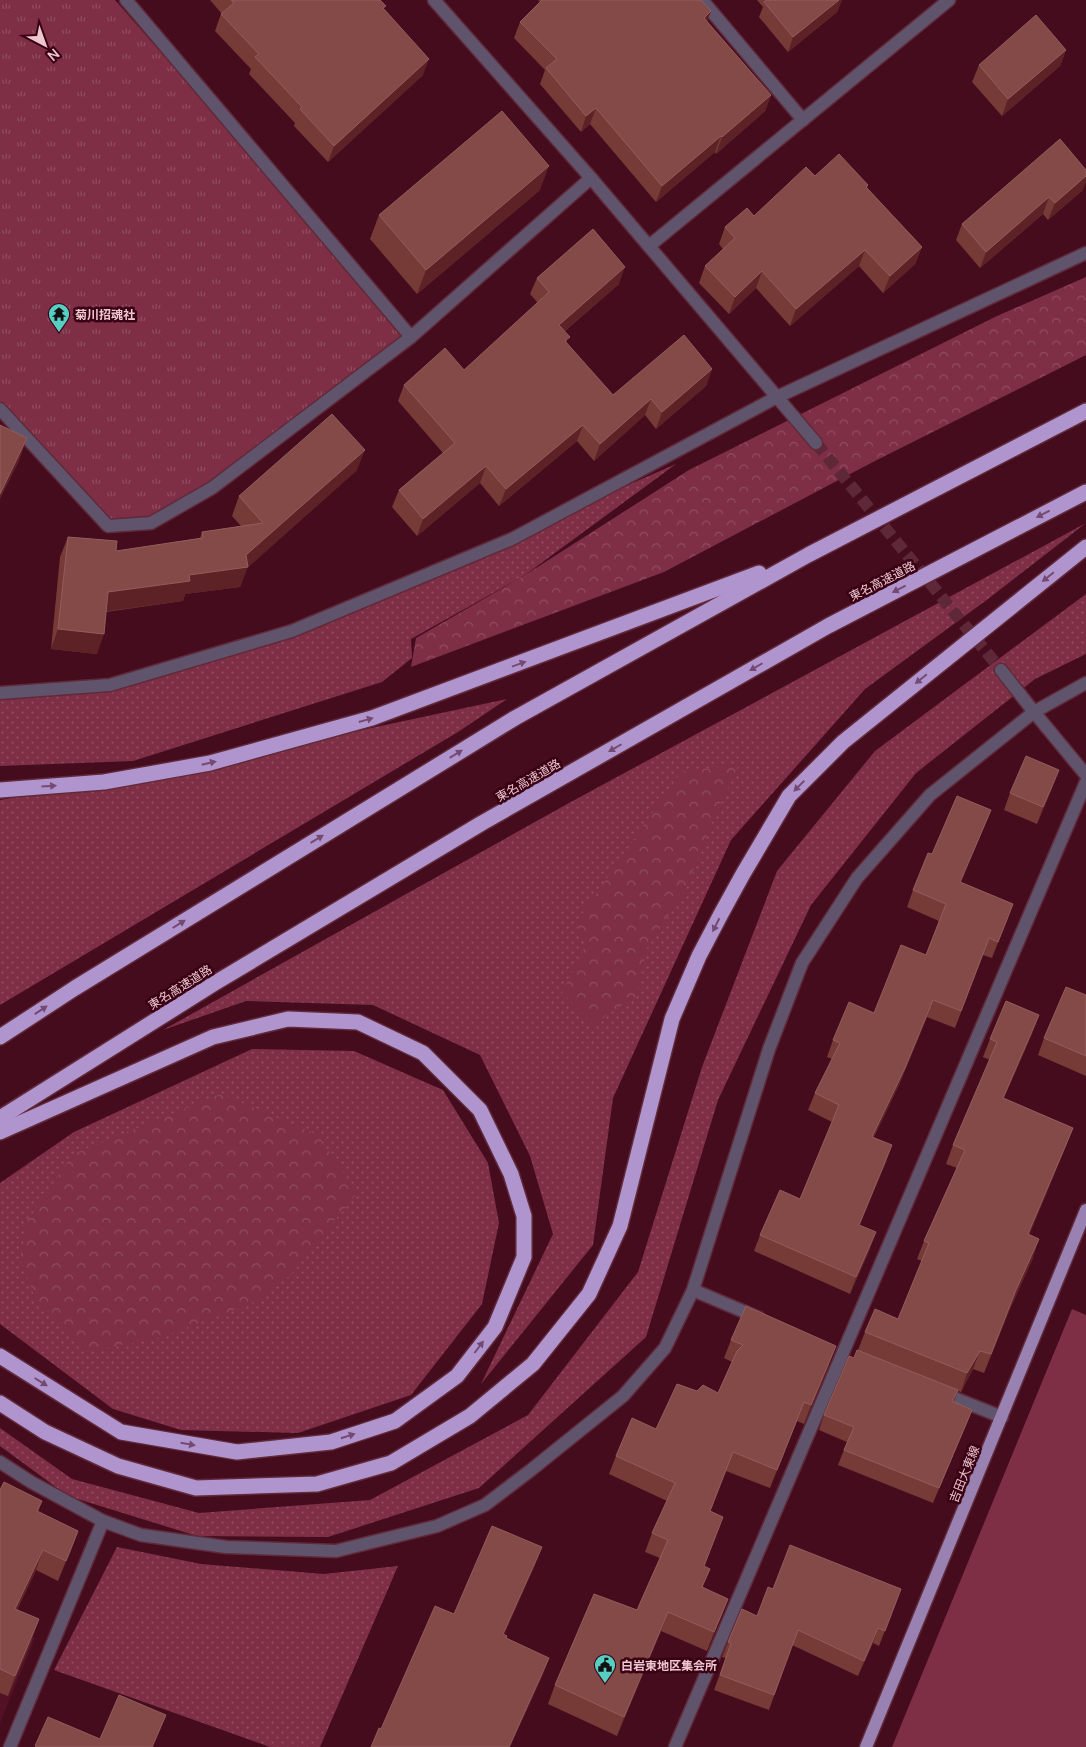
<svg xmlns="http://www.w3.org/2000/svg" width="1086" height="1747" font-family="Manrope,'Noto Sans JP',sans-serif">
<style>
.built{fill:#531126}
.grass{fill:url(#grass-dots)}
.forest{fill:url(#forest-crowns)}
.park{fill:url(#park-tufts)}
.pitch{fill:#7e2f45}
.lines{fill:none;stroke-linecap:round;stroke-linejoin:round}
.minor-tunnel{stroke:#5e2838;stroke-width:12;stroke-dasharray:12 6;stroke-linecap:butt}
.minor-casing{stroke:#602a3a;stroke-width:15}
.primary-casing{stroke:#602a3a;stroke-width:15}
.motorway-casing{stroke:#602a3a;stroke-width:18}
.minor{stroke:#5f546c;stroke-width:12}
.primary{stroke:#9982b2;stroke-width:12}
.motorway{stroke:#b094ce;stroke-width:15}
.wall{fill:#763b37}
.shaded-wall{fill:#5d2226}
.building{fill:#834a48;stroke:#935d5d}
.oneway{fill:#754a72}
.labels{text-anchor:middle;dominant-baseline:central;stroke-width:5;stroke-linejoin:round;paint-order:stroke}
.poi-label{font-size:12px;font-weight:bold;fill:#edc7ce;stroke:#3a0115;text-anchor:start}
.street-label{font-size:12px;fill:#edc7ce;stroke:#3a0115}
</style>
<defs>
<pattern id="grass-dots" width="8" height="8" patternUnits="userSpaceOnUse" patternTransform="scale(1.25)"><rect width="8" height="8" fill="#7e2f45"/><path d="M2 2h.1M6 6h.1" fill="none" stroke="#914c5f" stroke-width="1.8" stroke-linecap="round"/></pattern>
<pattern id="forest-crowns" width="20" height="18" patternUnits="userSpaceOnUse" patternTransform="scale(1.25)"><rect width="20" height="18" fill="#7e2f45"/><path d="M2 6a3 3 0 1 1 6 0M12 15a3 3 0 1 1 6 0" fill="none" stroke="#914c5f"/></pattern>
<pattern id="park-tufts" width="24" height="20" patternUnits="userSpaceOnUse" patternTransform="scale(1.25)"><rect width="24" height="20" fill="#7e2f45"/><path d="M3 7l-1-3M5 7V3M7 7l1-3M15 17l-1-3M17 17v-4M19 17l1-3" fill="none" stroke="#914c5f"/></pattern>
</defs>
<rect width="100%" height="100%" fill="#450c1e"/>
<polygon class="built" points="0,1623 35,1638 0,1723"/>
<g class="grass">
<polygon points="676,464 525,575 411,639 412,658 382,682 133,761 0,766 0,696 76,688 192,661 331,615"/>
<polygon points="1086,523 988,599 865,689 731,840 613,1098 593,1245 481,1384 553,1234 530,1156 480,1055 373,1005 246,1001 163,1030 569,803"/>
<polygon points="1086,594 1086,654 1035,679 916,773 811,905 718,1100 646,1337 479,1488 328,1537 197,1536 68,1496 0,1446 0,1428 72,1479 199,1513 370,1500 528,1415 638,1272 702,1067 777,871 875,751"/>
<polygon points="507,699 458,732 0,1005 0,800 188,767"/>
<polygon points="252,1049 354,1051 443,1090 488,1163 499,1223 482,1304 411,1395 298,1433 181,1430 113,1409 0,1324 0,1183 74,1132"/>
<polygon points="117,1547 201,1564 324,1574 398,1566 320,1747 270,1747 54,1670"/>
</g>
<g class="forest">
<polygon points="1086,277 1086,355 871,463 664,572 411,667 416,638 525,575 689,470 997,316"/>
<polygon points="739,764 715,815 686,889 647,948 636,997 593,1024 562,993 587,942 575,924 681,772"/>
<polygon points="221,1094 318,1135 357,1193 291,1275 252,1303 162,1337 87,1352 35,1298 20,1258 28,1220 73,1154"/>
</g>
<polygon class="park" points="0,0 115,0 411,337 212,488 151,523 108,526 0,411"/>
<polygon class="pitch" points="1072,1309 1086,1315 1086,1747 892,1747"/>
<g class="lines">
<polyline class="minor-tunnel" points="816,443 1001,670"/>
<g class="minor-casing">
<g id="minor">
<polyline points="126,0 411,337"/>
<polyline points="434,0 591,178 816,443"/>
<polyline points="702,0 803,120"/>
<polyline points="649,246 949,0"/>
<polyline points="0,409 108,526 151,523 212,488 411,337 591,178"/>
<polyline points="1001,670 1034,712 1086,775"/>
<polyline points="0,693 110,685 292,631 512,539 777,397 1086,253"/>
<polyline points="693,1290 759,1318"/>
<polyline points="939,1392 1002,1417"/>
<polyline points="0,1462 31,1482 103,1521 141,1535 226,1547 336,1551 437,1526 485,1505 531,1470 623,1396 665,1348 693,1290 769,1049 802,963 857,878 930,795 1034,712 1086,683"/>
<polyline points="10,1747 103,1521"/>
<polyline points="675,1747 1086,782"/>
</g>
</g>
<g class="primary-casing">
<polyline id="primary" points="866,1747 1086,1210"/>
</g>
<g class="motorway-casing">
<g id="motorway">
<polyline points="0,790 104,782 210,763 372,718 759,573"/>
<polyline points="0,1037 75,988 515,718 808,555 1086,411"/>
<polyline points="0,1118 215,983 482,823 828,626 1086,492"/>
<polyline points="0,1132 213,1037 288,1019 358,1022 423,1053 480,1110 511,1174 524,1216 524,1257 495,1327 457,1376 395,1421 331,1442 237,1452 121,1432 0,1356"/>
<polyline points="0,1403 45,1432 118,1466 196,1488 317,1484 391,1463 470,1416 533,1364 589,1294 620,1226 672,1019 699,956 721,914 743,874 789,796 843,742 1086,547"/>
</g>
</g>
<use href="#minor" class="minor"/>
<use href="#primary" class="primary"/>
<use href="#motorway" class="motorway"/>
</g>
<g class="wall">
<polygon points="210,0 380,0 384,10 423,75 328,162 294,126 295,123 249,74 251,69 215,31 221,14 222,14"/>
<polygon points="538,0 701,0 711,11 707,22 771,95 765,111 716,154 715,152 656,202 590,124 581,132 540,84 545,70 514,38 520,22 540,2"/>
<polygon points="757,0 842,0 837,12 788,52 759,17 763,7"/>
<polygon points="1066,50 1060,66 1002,116 972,82 979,65"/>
<polygon points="1060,139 1083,190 1048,220 1043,214 980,268 956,240 962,224"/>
<polygon points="815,176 868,185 867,188 922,247 915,264 883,293 859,266 790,326 756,288 729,314 699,283 705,266 723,249 719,244 725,227 754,216"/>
<polygon points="540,190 417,294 370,239 379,215"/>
<polygon points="537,278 619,284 565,331 567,344 613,395 712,369 706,386 656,429 645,415 594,461 577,441 499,506 480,483 417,536 392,507 399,490 443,453 398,401 404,385 464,370 538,303 530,294"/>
<polygon points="357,470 247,568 240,587 185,594 183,601 106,612 97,654 51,649 60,557 68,537 116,551 200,538 202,532 241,526 232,516 239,496"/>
<polygon points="1053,786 1037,824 1004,810 1010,793"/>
<polygon points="991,810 984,827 961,882 1013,904 992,958 983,955 955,1028 927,1017 899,1085 874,1137 886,1162 859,1225 870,1249 850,1294 754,1251 760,1235 800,1199 832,1122 808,1110 815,1093 832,1059 827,1057 833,1040 874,1013 926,955 939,921 907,907 913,890 932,854"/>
<polygon points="1086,995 1086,1076 1038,1055 1044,1038"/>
<polygon points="1039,1015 1032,1034 1004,1098 1073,1128 1066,1146 1029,1234 1033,1258 1010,1309 984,1373 973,1369 961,1392 958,1391 954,1402 972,1410 966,1425 933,1503 838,1465 847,1442 819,1430 824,1415 858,1350 865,1332 898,1319 922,1261 917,1259 924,1241 957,1168 946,1164 953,1145 990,1060 983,1057 990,1039"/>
<polygon points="731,1340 829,1365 804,1424 797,1421 770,1488 726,1471 710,1512 716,1536 704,1566 703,1588 728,1599 721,1617 707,1651 661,1631 617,1736 548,1704 555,1685 637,1610 660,1558 645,1552 652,1533 667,1501 609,1474 616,1456 656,1429 697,1391 718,1393 732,1362 724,1358"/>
<polygon points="0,1490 42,1501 38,1512 78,1531 58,1581 36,1570 17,1610 32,1640 8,1696 0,1693"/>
<polygon points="773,1589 901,1589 879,1646 873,1643 858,1676 792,1645 769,1710 714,1690 726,1658 722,1657 728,1642 757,1616"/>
</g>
<g class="shaded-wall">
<polygon points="839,0 842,0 837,12 788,52 793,37"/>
<polygon points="711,11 705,27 704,18"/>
<polygon points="1066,50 1060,66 1002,116 1008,99"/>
<polygon points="429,59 423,75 328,162 334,146"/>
<polygon points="771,95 765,111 716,154 722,137"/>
<polygon points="596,108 590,124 581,132 586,116"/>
<polygon points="721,136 715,152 656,202 662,186"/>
<polygon points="549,166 540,190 417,294 426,270"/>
<polygon points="1086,176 1086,182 1083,190 1048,220 1055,203"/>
<polygon points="1049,197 1043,214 980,268 986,252"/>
<polygon points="922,247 915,264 883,293 890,276"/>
<polygon points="865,250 859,266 790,326 796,309"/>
<polygon points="625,267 619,284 553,341 559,325"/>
<polygon points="762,271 756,288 729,314 735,297"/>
<polygon points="712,369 706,386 656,429 662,412"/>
<polygon points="651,399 645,415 594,461 600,444"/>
<polygon points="583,425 577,441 499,506 506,489"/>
<polygon points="27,438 19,461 0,499 0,494"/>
<polygon points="365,450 357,470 247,568 240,587 185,594 183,601 101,612 108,592 189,575 246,555"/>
<polygon points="486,466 480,483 417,536 423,519"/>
<polygon points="58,629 104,634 97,654 51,649"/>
<polygon points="1059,770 1053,786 1037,824 1043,807"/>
<polygon points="991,810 984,827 954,898 960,882"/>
<polygon points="1013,904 1007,921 992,958 998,942"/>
<polygon points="933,1000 899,1085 866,1153 872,1137"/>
<polygon points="1039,1015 1032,1034 996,1116 1003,1098"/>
<polygon points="1073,1128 1066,1146 1022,1253 1028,1234"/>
<polygon points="892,1145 886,1162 853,1242 859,1225"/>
<polygon points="876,1232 870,1249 850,1294 856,1277"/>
<polygon points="1039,1239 1033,1258 1010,1309 984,1373 1016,1290"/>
<polygon points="836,1346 829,1365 804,1424 811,1405"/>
<polygon points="980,1351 973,1369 961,1392 967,1373"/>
<polygon points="804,1402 797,1421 770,1488 777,1470"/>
<polygon points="972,1410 966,1425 933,1503 939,1488"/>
<polygon points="78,1531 71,1551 58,1581"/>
<polygon points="542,1547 536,1563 497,1651 503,1634"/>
<polygon points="43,1550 36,1570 7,1630 15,1609"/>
<polygon points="728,1599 721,1617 707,1651 714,1632"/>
<polygon points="668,1612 661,1631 617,1736 624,1717"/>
<polygon points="39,1619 32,1640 8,1696 15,1676"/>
<polygon points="878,1628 873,1643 858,1676 864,1661"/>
<polygon points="549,1658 543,1675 510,1747 509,1747"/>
<polygon points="166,1715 160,1730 153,1747 152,1747"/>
</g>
<g class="building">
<polygon points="231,0 380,0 386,6 383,8 429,59 334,146 300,109 302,107 255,57 259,54 221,14 234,3"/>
<polygon points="542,0 701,0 711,11 704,18 771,95 722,137 721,136 662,186 596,108 586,116 546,68 557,59 520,22"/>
<polygon points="767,0 839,0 793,37 764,2"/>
<polygon points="1036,15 1066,50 1008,99 979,65"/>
<polygon points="502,111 549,166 426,270 379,215"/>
<polygon points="1060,139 1086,170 1086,176 1055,203 1049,197 986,252 962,224"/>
<polygon points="839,154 868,185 866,187 922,247 890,276 865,250 796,309 762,271 735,297 705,266 735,238 725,227 747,208 754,216 806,167 815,176"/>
<polygon points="593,229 625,267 559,325 570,337 565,341 613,395 684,335 712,369 662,412 651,399 600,444 583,425 506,489 486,466 423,519 399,490 455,443 404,385 445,348 464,370 549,292 537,278"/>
<polygon points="332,414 365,450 246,555 248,567 189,575 190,581 108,592 104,634 58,629 68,537 117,541 116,551 203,538 202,532 263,523 239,496"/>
<polygon points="0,425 27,438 0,494"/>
<polygon points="1026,756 1059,770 1043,807 1010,793"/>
<polygon points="957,796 991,810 960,882 1013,904 998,942 989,938 961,1011 933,1000 905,1068 872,1137 892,1145 859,1225 876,1232 856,1277 760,1235 780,1190 800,1199 839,1105 815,1093 840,1043 833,1040 849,1002 874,1013 901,945 926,955 946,904 913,890 928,853 932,854"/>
<polygon points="1066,987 1086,995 1086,1056 1044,1038"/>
<polygon points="1006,1001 1039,1015 1003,1098 1073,1128 1028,1234 1039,1239 1016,1290 991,1354 980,1351 967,1373 865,1332 875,1309 898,1319 929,1243 924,1241 965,1150 953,1145 997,1042 990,1039"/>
<polygon points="746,1306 836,1346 811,1405 804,1402 777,1470 733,1452 710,1511 723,1517 704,1566 710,1569 702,1587 728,1599 714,1632 668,1612 624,1717 555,1685 594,1594 637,1610 668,1540 652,1533 675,1483 616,1456 632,1418 656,1429 677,1384 697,1391 703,1385 718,1393 737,1351 743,1345 731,1340"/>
<polygon points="857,1350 958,1390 952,1401 972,1410 939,1488 844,1450 854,1427 824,1415 849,1356 854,1358"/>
<polygon points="4,1482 42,1501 37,1511 78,1531 66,1561 43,1550 15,1609 39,1619 15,1676 0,1669 0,1490"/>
<polygon points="492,1526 542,1547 503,1634 507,1636 506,1638 549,1658 509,1747 371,1747 379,1728 381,1729 435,1606 454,1614"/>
<polygon points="790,1545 901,1589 885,1631 878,1628 864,1661 798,1630 774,1695 720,1675 731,1643 728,1642 742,1609 757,1616 768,1587 773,1589"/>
<polygon points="119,1695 166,1715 152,1747 37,1747 35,1746 48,1717 100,1739"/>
</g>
<defs><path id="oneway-solid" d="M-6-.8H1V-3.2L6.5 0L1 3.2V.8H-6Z" transform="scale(1.25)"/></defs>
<g class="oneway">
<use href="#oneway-solid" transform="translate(1043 514) rotate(153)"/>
<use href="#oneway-solid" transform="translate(1048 577) rotate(141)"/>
<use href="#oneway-solid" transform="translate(899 589) rotate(153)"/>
<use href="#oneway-solid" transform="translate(519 664) rotate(-20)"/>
<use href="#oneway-solid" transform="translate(756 667) rotate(150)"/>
<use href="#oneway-solid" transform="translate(921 679) rotate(141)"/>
<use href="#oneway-solid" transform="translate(366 720) rotate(-16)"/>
<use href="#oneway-solid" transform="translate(615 748) rotate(150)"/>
<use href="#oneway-solid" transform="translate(456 754) rotate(-31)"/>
<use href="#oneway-solid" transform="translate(209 763) rotate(-13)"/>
<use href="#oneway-solid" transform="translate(49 786) rotate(-4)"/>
<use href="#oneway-solid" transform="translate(799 786) rotate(135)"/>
<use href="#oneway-solid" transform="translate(317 839) rotate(-31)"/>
<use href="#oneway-solid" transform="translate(179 924) rotate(-32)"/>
<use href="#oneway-solid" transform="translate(716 925) rotate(117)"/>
<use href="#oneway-solid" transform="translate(41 1010) rotate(-33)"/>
<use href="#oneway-solid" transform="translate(479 1347) rotate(-53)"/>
<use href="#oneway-solid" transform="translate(41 1382) rotate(32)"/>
<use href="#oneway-solid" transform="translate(348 1436) rotate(-18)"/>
<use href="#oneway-solid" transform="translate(188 1444) rotate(10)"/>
</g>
<defs>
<g id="temple-pin" transform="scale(1.125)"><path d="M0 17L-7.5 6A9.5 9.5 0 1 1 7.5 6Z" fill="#57cec2" stroke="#3a0115"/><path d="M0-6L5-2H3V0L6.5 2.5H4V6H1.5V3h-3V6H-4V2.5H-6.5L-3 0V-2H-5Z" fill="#111"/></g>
<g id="civic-pin" transform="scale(1.125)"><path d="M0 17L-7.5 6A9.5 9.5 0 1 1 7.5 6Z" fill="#57cec2" stroke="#3a0115"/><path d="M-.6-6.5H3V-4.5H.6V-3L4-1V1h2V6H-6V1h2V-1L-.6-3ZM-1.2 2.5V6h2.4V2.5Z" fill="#111"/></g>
</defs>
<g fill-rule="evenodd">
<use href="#temple-pin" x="59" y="314"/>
<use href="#civic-pin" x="605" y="1665"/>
</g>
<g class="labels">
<g class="poi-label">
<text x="75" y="314">菊川招魂社</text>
<text x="621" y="1665">白岩東地区集会所</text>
</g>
<g class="street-label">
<text transform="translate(882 581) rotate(-27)">東名高速道路</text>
<text transform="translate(528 780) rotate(-30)">東名高速道路</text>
<text transform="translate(180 987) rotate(-32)">東名高速道路</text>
<text transform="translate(964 1474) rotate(-68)">吉田大東線</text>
</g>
</g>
<g transform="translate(45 45) rotate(139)" stroke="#3a0115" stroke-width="4" paint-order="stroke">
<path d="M0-4L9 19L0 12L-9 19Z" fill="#edc7ce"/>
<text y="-8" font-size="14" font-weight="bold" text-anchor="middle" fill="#edc7ce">N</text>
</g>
</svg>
